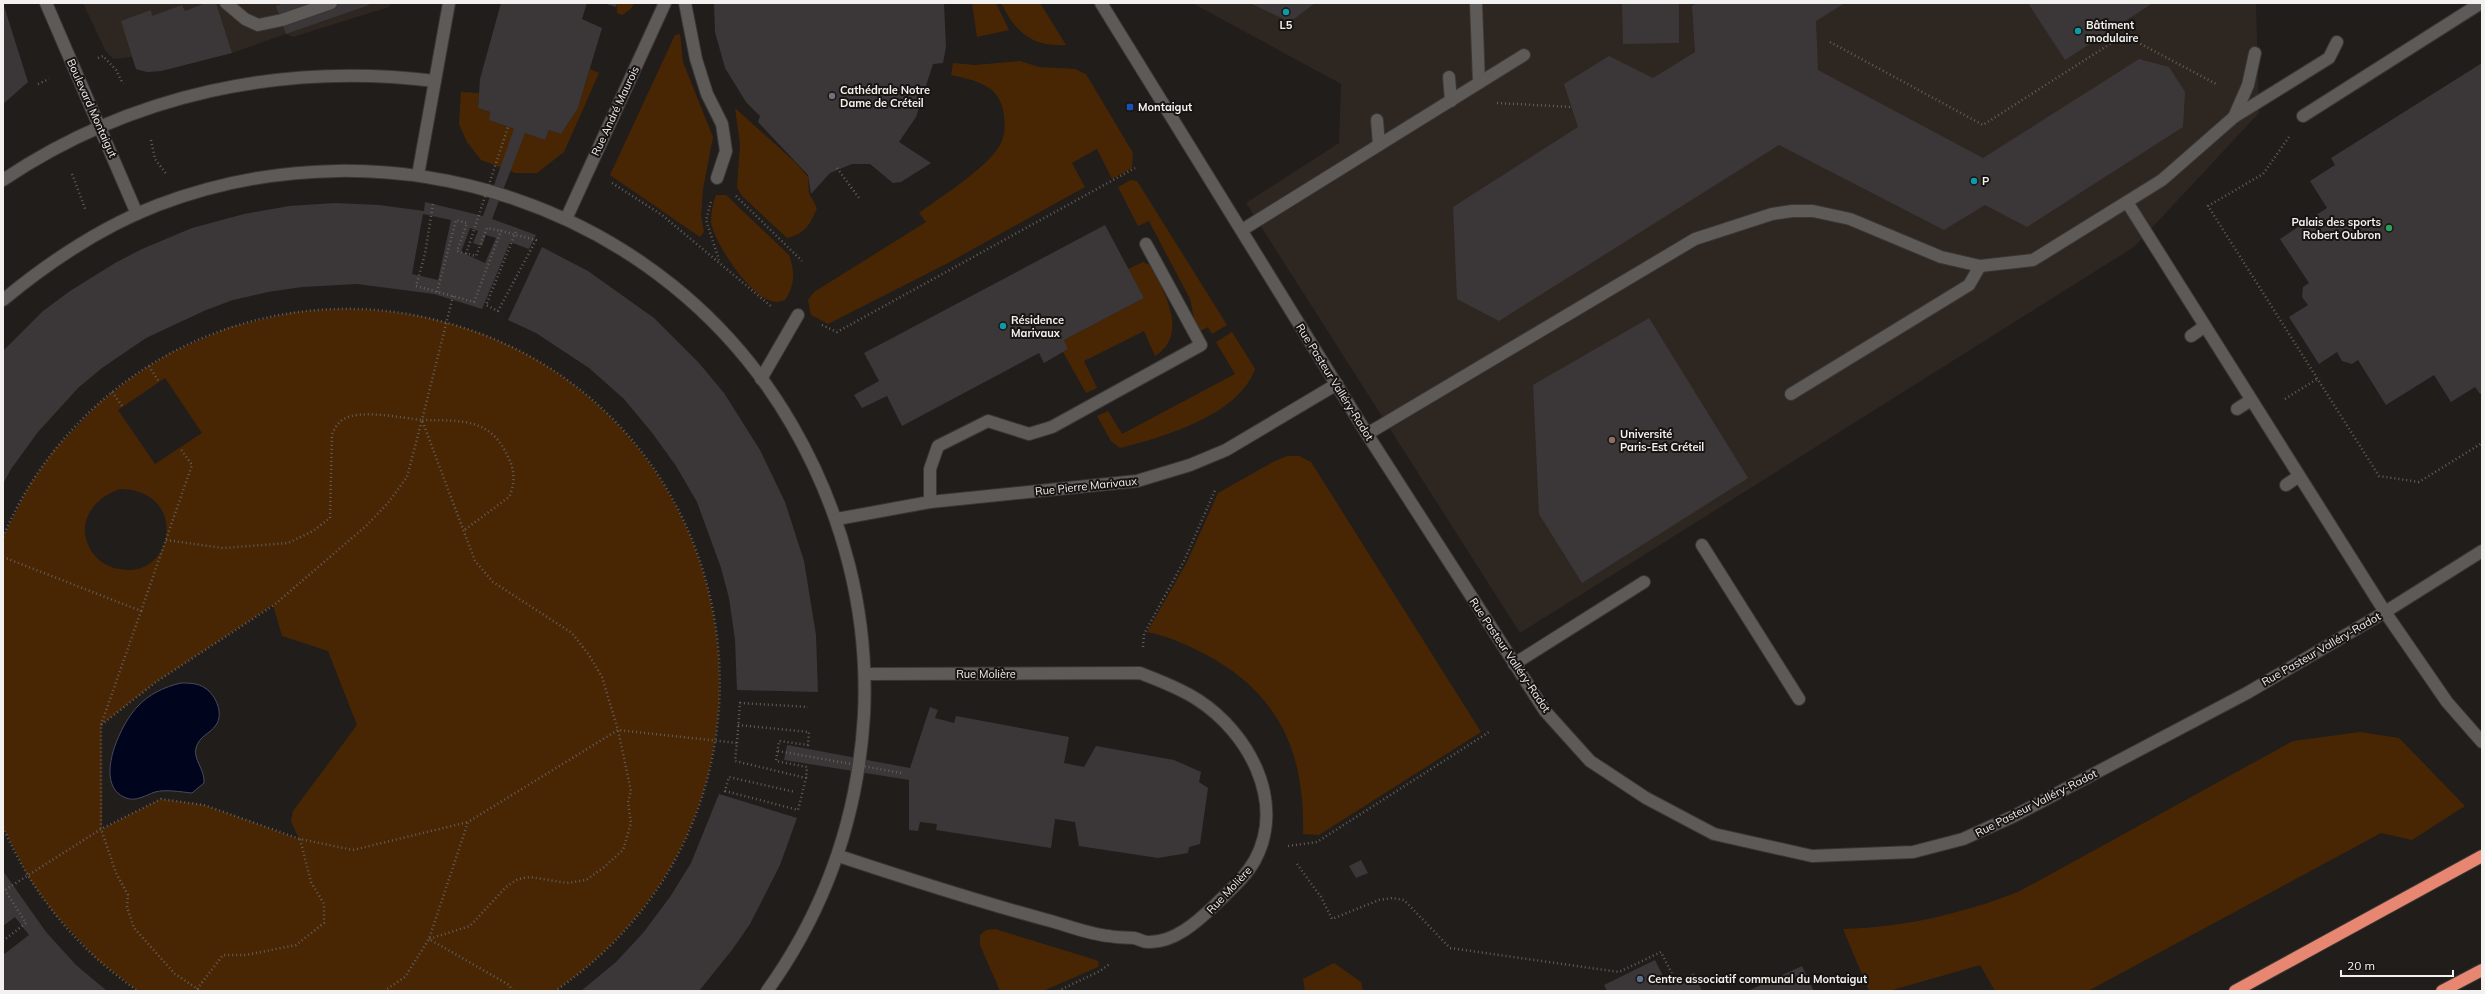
<svg xmlns="http://www.w3.org/2000/svg" width="2485" height="994" font-family="Mulish,sans-serif">
<style>
.built{fill:#2e2620}
.green{fill:#482603;fill-rule:evenodd}
.water{fill:#00041d;stroke:#494b5c}
.building{fill:#3b3739;fill-rule:evenodd}
.lines{fill:none;stroke-linecap:round;stroke-linejoin:round}
.service-casing{stroke:#393735;stroke-width:14}
.pedestrian-casing{stroke:#393735;stroke-width:14}
.minor-casing{stroke:#393735;stroke-width:14}
.tertiary-casing{stroke:#393735;stroke-width:14}
.motorway-casing{stroke:#393735;stroke-width:14}
.path{stroke:#635f5d;stroke-width:2.5;stroke-dasharray:1 3;stroke-linecap:butt}
.service{stroke:#5e5a57;stroke-width:12}
.pedestrian{stroke:#5e5a57;stroke-width:12}
.minor{stroke:#5e5a57;stroke-width:12}
.tertiary{stroke:#5e5a57;stroke-width:12}
.motorway{stroke:#e78771;stroke-width:12}
.path-bridge{stroke:#635f5d;stroke-width:2.5;stroke-dasharray:1 3;stroke-linecap:butt}
.culture-dot{fill:#0f9aa8;stroke:#171412;stroke-width:1.5}
.worship-dot{fill:#6b7280;stroke:#171412;stroke-width:1.5}
.transit-dot{fill:#1a4fb4;stroke:#171412;stroke-width:1.5}
.leisure-dot{fill:#2e9e5b;stroke:#171412;stroke-width:1.5}
.education-dot{fill:#8d6e63;stroke:#171412;stroke-width:1.5}
.service-dot{fill:#5c6f8a;stroke:#171412;stroke-width:1.5}
.labels{text-anchor:middle;dominant-baseline:central;stroke-width:4;stroke-linejoin:round;paint-order:stroke}
.poi-label{font-size:11px;font-weight:bold;fill:#f3f1ef;stroke:#171412;text-anchor:start}
.street-label{font-size:11px;fill:#f3f1ef;stroke:#171412}
</style>
<rect width="100%" height="100%" fill="#211d1b"/>
<g class="built">
<polygon points="83,3 392,3 389,7 293,37 286,34 232,53 161,71 147,72 136,69 132,57 113,59 105,50"/>
<polygon points="1192,3 2256,3 2259,113 2134,247 1520,633 1246,203 1339,143 1341,84"/>
</g>
<g class="green">
<polygon points="617,3 634,3 631,9 622,15 617,13"/>
<polygon points="972,3 996,3 1009,30 977,37"/>
<path d="M1001,3h39l26,42c-34,2 -50,-12 -65,-42z"/>
<polygon points="680,34 683,62 713,137 703,189 701,216 704,232 700,237 610,175 675,35"/>
<path d="M1020,61l19,6 36,2 11,5 47,79 -1,15 -20,11 -15,-30 -25,14 13,24 -139,77 -118,60 -17,-9 -3,-15 6,-8 112,-70 -7,-9c22,-16 71,-47 82,-70 5,-10 4,-22 2,-33 -5,-26 -30,-30 -52,-35l2,-12 22,2z"/>
<polygon points="590,69 599,73 564,152 537,173 515,173 481,160 467,142 459,124 461,92 479,93 478,108 490,112 489,120 545,140 549,130 561,134 578,108"/>
<path d="M735,108l61,55 12,14 1,16 8,15c-8,18 -11,25 -30,30l-45,-42 -5,-9 3,-43z"/>
<polygon points="1131,180 1137,181 1227,325 1212,334 1208,327 1197,333 1190,299 1149,221 1138,226 1118,187"/>
<path d="M716,195h10l63,60c6,16 6,30 -4,45 -3,1 -7,2 -9,2 -23,0 -62,-59 -65,-80 0,-10 2,-19 5,-27z"/>
<path d="M1143,262l7,3c14,27 40,69 5,91l-11,-25 -60,30 13,27 -11,5 -23,-41 5,-3 -4,-9 80,-42 -16,-29z"/>
<path d="M337,309c44,0 87,5 128,19 184,60 287,251 245,438 -20,91 -77,172 -155,225h-417l-40,-31 -44,-47 -25,-35 -26,-51v-290l26,-51 25,-36 45,-47 35,-27 36,-23 60,-26 64,-15zM165,378l37,55 -47,31 -37,-54zM120,489c70,1 54,91 0,80 -9,-1 -17,-5 -24,-12 -24,-28 -6,-58 24,-68zM273,605l9,31 46,15 29,74 -64,86 -2,10 8,18 -95,-34 -43,-6 -59,30 -1,-104 55,-43z"/>
<path d="M1232,332l23,37c-17,47 -92,68 -135,79l-9,-7 -14,-25 11,-5 14,23 113,-60 -19,-32z"/>
<path d="M1287,456h12l12,6 170,270 -162,103 -16,-1c2,-77 -21,-135 -89,-175 -22,-12 -42,-22 -67,-27l40,-70 31,-69 55,-31z"/>
<path d="M2360,732l39,6 66,68 -53,34 -31,-7 -293,158h-93l-15,-26 -91,26h-20l-26,-62c62,-2 119,-15 177,-38l273,-150z"/>
<polygon points="995,929 1096,960 1099,962 1098,967 1043,991 1000,991 980,945 980,935 986,930"/>
<polygon points="1334,963 1361,982 1363,991 1305,991 1303,979"/>
</g>
<path class="water" d="M181,683c8,0 17,0 24,5 11,7 19,26 11,37 -6,9 -17,11 -20,23 -3,12 9,21 8,35l-12,10c-11,-1 -26,-4 -37,-1 -9,3 -19,10 -29,6 -34,-13 -6,-73 11,-91 12,-13 27,-20 44,-24z"/>
<g class="building">
<polygon points="3,3 28,82 3,104"/>
<polygon points="206,3 216,3 232,53 161,71 147,72 136,69 121,21 151,10 152,16 182,5 185,11"/>
<polygon points="284,3 368,3 369,5 286,34 276,6"/>
<path d="M501,3h86l-5,16 20,9 -24,80 -17,26 -12,-4 -4,10 -20,-7 -33,86 44,16 -7,14 -19,-7 -28,67 -48,-15 -77,-10 -55,3 -34,5 -35,8 -27,10 -60,28 -44,30 -24,20 -40,44 -27,37 -8,15v-133l40,-40 27,-20 45,-28 27,-14 50,-21 52,-14 45,-8 46,-3 44,2 45,6 1,-9 58,14 31,-87 -25,-9 1,-8 -12,-4 2,-29zM423,214l28,6 -13,60 -26,-6zM470,228l8,3 -5,12 9,3 4,-11 10,3 -11,25 -24,-11z"/>
<polygon points="603,3 617,3 616,7"/>
<polygon points="714,3 944,3 946,47 943,63 933,64 916,117 899,142 931,163 901,182 893,183 870,164 852,164 830,173 811,194 808,175 758,122 760,116 746,102 725,68 715,32"/>
<polygon points="1250,3 1315,3 1290,22"/>
<polygon points="1622,3 1679,3 1679,43 1623,44"/>
<polygon points="1697,3 1845,3 1816,21 1818,70 1983,158 2139,59 2169,67 2185,92 2183,127 2027,227 1985,205 1944,230 1779,145 1499,321 1457,299 1453,207 1578,127 1564,84 1609,56 1653,78 1695,52 1692,6"/>
<polygon points="2028,3 2153,3 2065,60"/>
<polygon points="2482,63 2482,393 2480,394 2475,387 2451,402 2434,375 2386,405 2358,360 2352,364 2342,361 2337,352 2319,364 2289,317 2308,305 2302,297 2303,287 2309,283 2280,239 2327,208 2310,181 2335,165 2331,158"/>
<polygon points="1105,225 1144,298 1064,340 1068,349 1044,363 1039,353 902,426 887,396 862,408 854,395 879,381 864,353"/>
<polygon points="542,247 588,271 654,318 699,363 724,393 760,450 785,502 804,561 816,635 818,692 737,690 735,640 729,598 721,568 697,502 676,466 653,434 624,399 589,368 536,333 508,320"/>
<polygon points="1649,318 1748,478 1582,583 1539,514 1533,385"/>
<polygon points="930,707 938,710 935,718 954,723 956,716 1069,737 1064,763 1084,767 1096,746 1174,760 1201,772 1199,782 1208,788 1200,844 1189,847 1188,853 1158,858 1079,846 1075,822 1055,819 1051,848 936,830 937,824 920,822 918,831 909,830 909,780 784,760 787,745 910,768"/>
<polygon points="719,794 797,818 780,865 750,924 732,950 699,991 581,991 616,962 643,933 670,897 691,863"/>
<polygon points="1361,860 1368,873 1356,878 1349,866"/>
<polygon points="3,871 46,932 76,965 107,991 3,991 3,955 29,935 15,917 3,926"/>
<polygon points="1655,960 1668,986 1694,973 1702,991 1607,991 1604,985"/>
<polygon points="1802,966 1814,991 1748,991"/>
</g>
<g class="lines">
<g class="service-casing">
<g id="service">
<polyline points="226,3 245,19 258,25 282,20 331,3"/>
<polyline points="1476,3 1479,83"/>
<polyline points="1449,77 1451,101"/>
<polyline points="2303,116 2481,3"/>
<polyline points="2234,117 2248,85 2255,53"/>
<polyline points="1377,120 1379,145"/>
<polyline points="418,175 449,3"/>
<path d="M3,180c128,-86 280,-118 432,-99"/>
<polyline points="2127,202 2385,612"/>
<polyline points="566,219 665,3"/>
<polyline points="1242,230 1524,55"/>
<polyline points="2191,336 2205,326"/>
<polyline points="761,379 798,315"/>
<polyline points="1791,394 1969,285 1980,266"/>
<polyline points="2237,409 2251,400"/>
<polyline points="1367,434 1695,239 1772,214 1792,211 1813,211 1850,219 1941,257 1980,266 2033,260 2162,180 2234,117 2329,58 2337,42"/>
<polyline points="2286,485 2299,476"/>
<polyline points="930,502 930,469 938,446 988,421 1029,434 1052,427 1201,345 1146,244"/>
<polyline points="1702,545 1799,699"/>
<polyline points="1514,664 1644,582"/>
<path d="M839,856c69,23 138,45 208,64 20,5 41,14 62,16 8,2 17,1 25,2 5,1 9,4 14,4 26,1 49,-20 67,-37 14,-14 30,-27 40,-45 31,-58 -6,-127 -57,-160 -18,-12 -38,-19 -58,-27l-275,1"/>
</g>
</g>
<g class="pedestrian-casing">
<polyline id="pedestrian" points="685,3 696,59 707,94 722,124 726,151 717,178"/>
</g>
<g class="minor-casing">
<g id="minor">
<polyline points="46,3 137,214"/>
<path d="M3,300c47,-39 98,-73 155,-95 234,-89 507,0 634,220 51,88 77,188 72,290 -6,101 -38,194 -97,276"/>
<polyline points="837,519 930,502 1137,481 1190,465 1226,450 1337,384"/>
<polyline points="2385,612 2482,551"/>
</g>
</g>
<g class="tertiary-casing">
<polyline id="tertiary" points="1101,3 1367,434 1545,711 1590,761 1646,798 1714,834 1812,856 1913,852 1963,839 2014,816 2247,693 2385,612 2447,702 2482,742"/>
</g>
<g class="motorway-casing">
<g id="motorway">
<polyline points="2235,991 2482,856"/>
<polyline points="2442,991 2482,970"/>
</g>
</g>
<g class="path">
<polyline points="1830,42 1983,125 2124,35 2218,85"/>
<polyline points="98,58 103,56 116,70 123,84"/>
<polyline points="38,84 49,79"/>
<polyline points="1497,103 1572,107"/>
<polyline points="2289,137 2263,174 2208,206 2379,476 2419,482 2482,443"/>
<polyline points="151,140 155,159 167,175"/>
<polyline points="837,168 859,198"/>
<polyline points="72,174 86,211"/>
<polyline points="612,183 662,215 772,307"/>
<polyline points="736,196 802,261"/>
<polyline points="711,202 706,220 719,260"/>
<polyline points="433,204 425,254 416,286 474,302 501,231 536,240 498,311 486,305 515,234 517,229"/>
<polyline points="437,292 456,220 467,223 457,251 476,256 487,228 501,231"/>
<path d="M453,296l-31,124c40,1 69,-3 87,39 6,12 6,26 0,38l-46,34"/>
<polyline points="822,325 837,332 1135,168"/>
<polyline points="149,366 159,382"/>
<polyline points="112,392 123,407"/>
<polyline points="2285,399 2317,379"/>
<path d="M3,537c37,-88 108,-160 197,-198 73,-31 154,-39 232,-20 318,75 392,489 123,672"/>
<path d="M166,540l57,8 65,-5 25,-12 17,-13 2,-84c3,-6 6,-12 12,-15 16,-10 58,-1 78,1"/>
<polyline points="3,557 141,611 101,725"/>
<polyline points="141,611 192,465 180,448"/>
<polyline points="1143,647 1144,634 1184,561 1216,488"/>
<polyline points="738,725 809,732 808,745 779,741 776,761 807,767 806,778"/>
<polyline points="737,743 740,703 808,707"/>
<path d="M3,827c29,67 75,123 135,164"/>
<polyline points="1288,846 1317,842 1489,732"/>
<polyline points="1297,864 1321,897 1332,919 1379,900 1392,898 1404,900 1450,948 1619,972 1661,952 1674,978"/>
<polyline points="3,887 5,890 101,829 116,873 128,895 127,907 134,928 175,974 201,991"/>
<polyline points="3,941 26,923 5,890"/>
<polyline points="197,989 223,955 246,955 296,945 324,923 324,904 311,882 300,839"/>
<polyline points="384,991 405,977 429,939 468,822 618,730 602,677 589,655 572,633 493,582 475,561 422,420 407,477 388,503 366,526 274,605 156,682 101,725 101,829 161,799 204,805 300,839 353,850 468,822"/>
<polyline points="513,991 509,985 429,939 470,926 506,887 518,879 530,877 567,883 586,880 603,868 623,850 631,823 628,802 631,791 618,730 737,743 735,761 806,778 798,810 725,791 729,777 795,792"/>
<polyline points="1058,991 1100,971 1111,963"/>
</g>
<use href="#service" class="service"/>
<use href="#pedestrian" class="pedestrian"/>
<use href="#minor" class="minor"/>
<use href="#tertiary" class="tertiary"/>
<use href="#motorway" class="motorway"/>
<g class="path-bridge">
<polyline points="466,254 508,127"/>
<polyline points="778,751 902,773"/>
</g>
</g>
<g class="culture-dot">
<circle cx="1286" cy="12" r="4"/>
<circle cx="2078" cy="31" r="4"/>
<circle cx="1974" cy="181" r="4"/>
<circle cx="1003" cy="326" r="4"/>
</g>
<circle class="worship-dot" cx="832" cy="96" r="4"/>
<rect class="transit-dot" x="1126" y="103" width="8" height="8" rx="2"/>
<circle class="leisure-dot" cx="2389" cy="228" r="4"/>
<circle class="education-dot" cx="1612" cy="440" r="4"/>
<circle class="service-dot" cx="1640" cy="979" r="4"/>
<g class="labels">
<g class="poi-label">
<text x="1286" y="25" text-anchor="middle">L5</text>
<text x="2086" y="25">Bâtiment<tspan x="2086" dy="13">modulaire</tspan></text>
<text x="840" y="90">Cathédrale Notre<tspan x="840" dy="13">Dame de Créteil</tspan></text>
<text x="1138" y="107">Montaigut</text>
<text x="1982" y="181">P</text>
<text x="2381" y="222" text-anchor="end">Palais des sports<tspan x="2381" dy="13">Robert Oubron</tspan></text>
<text x="1011" y="320">Résidence<tspan x="1011" dy="13">Marivaux</tspan></text>
<text x="1620" y="434">Université<tspan x="1620" dy="13">Paris-Est Créteil</tspan></text>
<text x="1648" y="979">Centre associatif communal du Montaigut</text>
</g>
<g class="street-label">
<text transform="translate(92 108) rotate(66)">Boulevard Montaigut</text>
<text transform="translate(615 111) rotate(-65)">Rue André Maurois</text>
<text transform="translate(1335 382) rotate(58)">Rue Pasteur Valléry-Radot</text>
<text transform="translate(1086 486) rotate(-6)">Rue Pierre Marivaux</text>
<text transform="translate(2321 649) rotate(-30)">Rue Pasteur Valléry-Radot</text>
<text transform="translate(1510 655) rotate(56)">Rue Pasteur Valléry-Radot</text>
<text x="986" y="674">Rue Molière</text>
<text transform="translate(2036 803) rotate(-27)">Rue Pasteur Valléry-Radot</text>
<text transform="translate(1229 890) rotate(-47)">Rue Molière</text>
</g>
</g>
<rect width="2485" height="994" fill="none" stroke="#f3f1ef" stroke-width="8"/>
<path d="M2341 970v6h112v-6" fill="none" stroke="#f3f1ef" stroke-width="2"/>
<text x="2347" y="970" font-size="12" fill="#f3f1ef" stroke="#171412" stroke-width="3" paint-order="stroke">20 m</text>
</svg>
